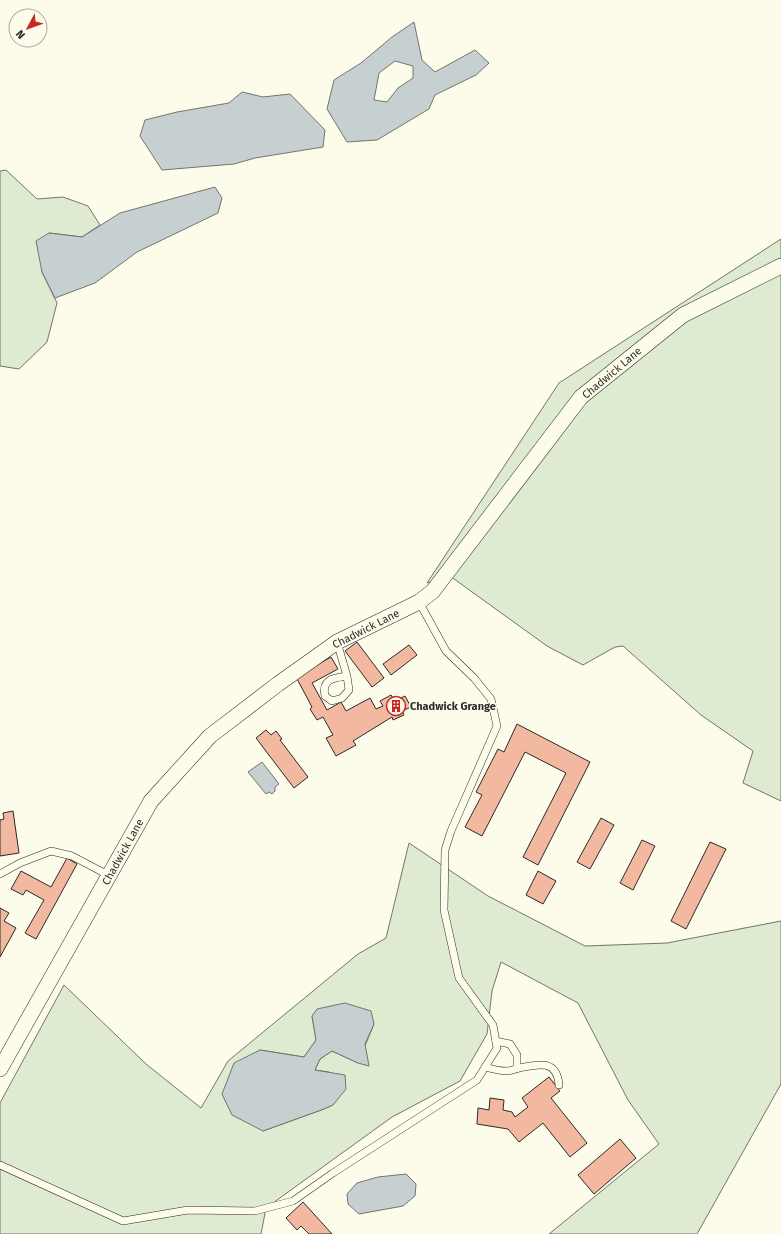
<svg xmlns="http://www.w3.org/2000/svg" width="781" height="1234" font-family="'Fira Sans',sans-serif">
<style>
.green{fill:#deebd1;stroke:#74746e;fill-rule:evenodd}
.water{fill:#c7d0d0;stroke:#74746e;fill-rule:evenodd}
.building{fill:#f2b8a0;stroke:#2b2b2b}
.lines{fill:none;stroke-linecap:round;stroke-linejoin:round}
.lane-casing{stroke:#2b2b2b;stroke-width:8}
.street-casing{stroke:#2b2b2b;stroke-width:16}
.lane{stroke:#fdfbea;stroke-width:7}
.street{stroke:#fdfbea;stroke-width:15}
.labels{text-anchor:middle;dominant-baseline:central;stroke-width:3;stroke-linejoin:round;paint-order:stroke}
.street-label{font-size:11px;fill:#2b2b2b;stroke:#fdfbea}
.poi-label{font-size:11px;font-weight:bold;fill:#2b2b2b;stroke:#fdfbea;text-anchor:start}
</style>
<rect width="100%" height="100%" fill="#fdfbea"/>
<g class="green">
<polygon points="6,170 37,199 63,197 88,206 100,225 82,237 49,233 42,272 57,303 47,342 19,369 0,366 0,171"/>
<polygon points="781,239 781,801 743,783 753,751 701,715 623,646 615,647 583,665 547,646 450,576 427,583 559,383"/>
<path d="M409,843l79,53 97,50 82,-3 114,-22v163l-84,150h-148l110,-90 -31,-44 -50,-97 -77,-41 -9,29 -5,43 -27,47 -68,36 -126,91 -5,26h-261v-131l64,-118 82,79 55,44 27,-47 130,-107 28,-16zM312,1016l62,8 -16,39 -26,-12 -12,8 -5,11 14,2 4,33 -9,4 -61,22 -3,-81 44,7 12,-17z"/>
</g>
<g class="water">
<path d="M414,22l8,38 13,12 40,-22 14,13 -13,12 -41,20 -6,14 -52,31 -30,2 -20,-33 7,-29 27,-17 31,-26zM395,61l18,5v12l-15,10 -11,14 -13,-2 5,-27z"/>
<polygon points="242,92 263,97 290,94 325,130 323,147 255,158 234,164 162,170 140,136 145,120 177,112 229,103"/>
<polygon points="215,187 222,198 218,213 137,252 95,283 55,298 42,272 36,241 49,233 82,237 120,213"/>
<polygon points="262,762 279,784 275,787 275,791 272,794 269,792 266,794 248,772"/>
<polygon points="345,1003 371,1011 374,1024 365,1044 369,1066 358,1063 332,1051 320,1059 315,1070 345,1075 346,1089 333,1105 324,1109 263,1131 232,1115 222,1094 234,1063 260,1050 304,1057 316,1040 312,1016 317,1009"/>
<polygon points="406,1174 416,1184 415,1196 403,1206 359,1214 348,1204 347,1194 357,1183 378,1177"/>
</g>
<g class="building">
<polygon points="357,642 384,678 372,687 345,651"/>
<polygon points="409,645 417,655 391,675 383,664"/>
<polygon points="331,657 338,669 312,683 327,710 341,702 346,711 370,698 376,709 383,706 380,701 391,695 395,701 405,696 411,707 402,711 404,715 393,720 392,717 353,741 356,745 336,756 326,738 333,735 323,717 317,720 310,709 312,707 296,677"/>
<polygon points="517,724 590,762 538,865 523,857 566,773 525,752 482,836 465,827 482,795 476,792 498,749 504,752"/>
<polygon points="266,730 271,735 276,731 282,739 280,740 308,777 294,788 256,738"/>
<polygon points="13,811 19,853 0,856 0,820 4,819 3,813"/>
<polygon points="601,818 614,825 590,869 577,862"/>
<polygon points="642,840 655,846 633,890 620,883"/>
<polygon points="710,842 726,849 686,929 671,921"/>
<polygon points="67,858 77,864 36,939 25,933 44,900 26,890 23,895 11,889 21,871 51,887"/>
<polygon points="538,871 556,881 543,904 526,895"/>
<polygon points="0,908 9,913 4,921 16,928 0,957"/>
<polygon points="549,1077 560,1091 551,1098 587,1143 570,1157 543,1123 519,1142 508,1129 477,1124 478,1108 489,1110 490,1098 504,1100 503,1110 512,1112 515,1117 528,1107 522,1098"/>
<polygon points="620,1139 636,1158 594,1194 578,1175"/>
<polygon points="303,1202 332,1234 309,1234 301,1226 297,1230 286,1218"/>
</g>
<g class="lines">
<g class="lane-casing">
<g id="lane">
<path d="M337,642l10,34 2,14 -7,8 -10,3 -7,-5c-4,-17 9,-18 22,-20"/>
<polyline points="0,874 20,863 51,851 72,856 110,876"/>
<polyline points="496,1041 510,1044 517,1055 517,1068"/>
<path d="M485,1067c7,2 14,4 22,4 4,0 8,-2 12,-3 19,-4 38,-9 40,17"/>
<polyline points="0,1165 123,1221 188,1210 255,1211 293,1201 333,1173 477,1080 497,1048 493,1025 459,978 444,910 445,850 451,831 497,726 491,699 474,678 446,651 419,602"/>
</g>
</g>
<g class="street-casing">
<polyline id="street" points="0,1069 151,801 210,736 278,684 337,642 419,602 433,591 581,397 683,315 781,266"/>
</g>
<use href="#lane" class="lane"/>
<use href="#street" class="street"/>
</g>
<defs>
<g id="building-ring" transform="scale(1)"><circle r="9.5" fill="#fdfbea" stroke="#c62828" stroke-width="1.5"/><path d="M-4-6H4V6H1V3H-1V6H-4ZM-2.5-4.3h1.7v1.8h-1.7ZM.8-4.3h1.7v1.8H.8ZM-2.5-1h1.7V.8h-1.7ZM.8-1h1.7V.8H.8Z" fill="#c62828"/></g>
</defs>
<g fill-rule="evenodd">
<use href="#building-ring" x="396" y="706"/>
</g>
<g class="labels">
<g class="street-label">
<text transform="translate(612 373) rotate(-40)">Chadwick Lane</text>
<text transform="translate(366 629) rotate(-27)">Chadwick Lane</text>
<text transform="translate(123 852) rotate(-61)">Chadwick Lane</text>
</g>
<g class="poi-label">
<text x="410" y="706">Chadwick Grange</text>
</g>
</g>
<g transform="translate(28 28) rotate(229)"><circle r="19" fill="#fdfbea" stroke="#a9a89e"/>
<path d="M0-3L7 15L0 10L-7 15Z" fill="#c62828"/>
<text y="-6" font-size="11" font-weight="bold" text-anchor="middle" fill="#2b2b2b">N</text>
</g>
</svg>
